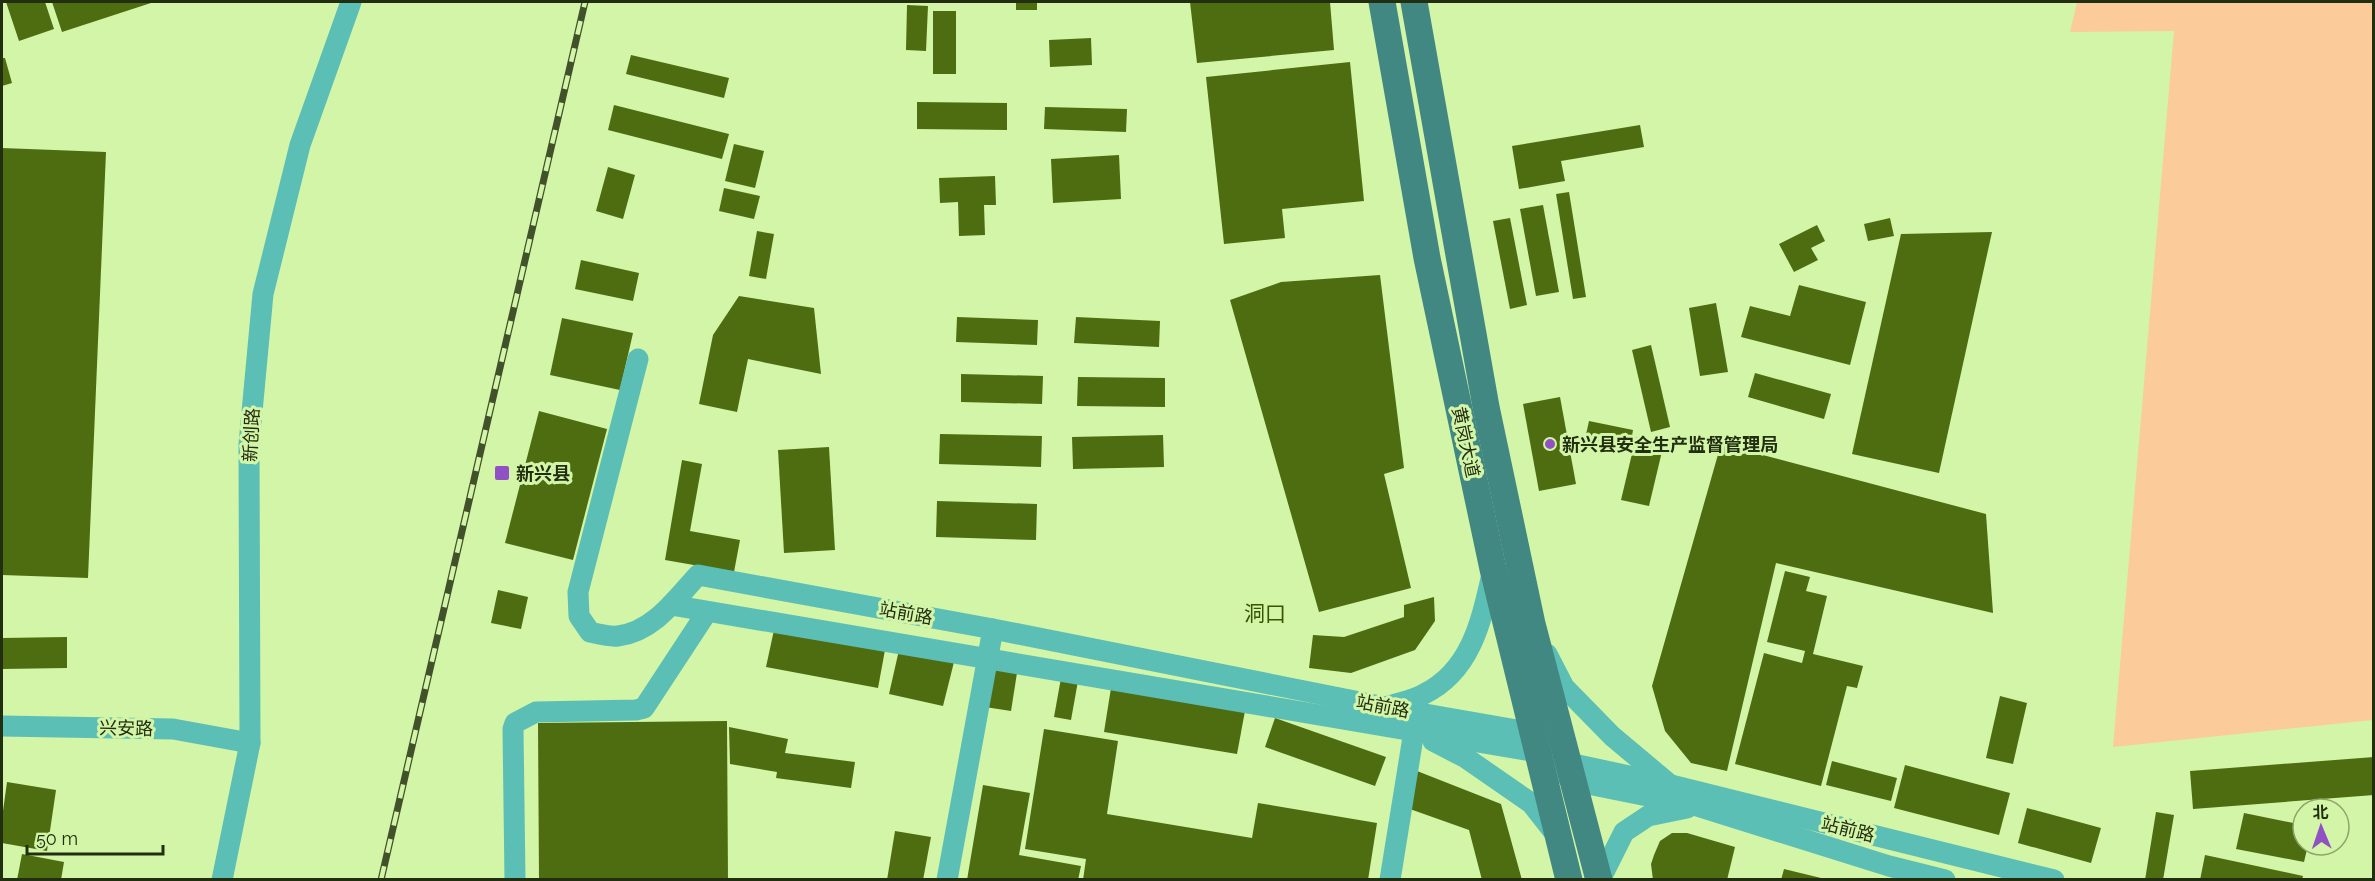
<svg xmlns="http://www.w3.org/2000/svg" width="2375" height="881" font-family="Raleway,'Noto Sans SC',sans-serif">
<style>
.green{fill:#fbcb9a}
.building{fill:#4e6d11}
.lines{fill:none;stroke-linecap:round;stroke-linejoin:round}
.minor{stroke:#5cbfb6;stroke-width:21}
.major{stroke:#428882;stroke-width:27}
.rail-casing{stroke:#41512a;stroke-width:7}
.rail{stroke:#d3f5a7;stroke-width:4.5;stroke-dasharray:14;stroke-linecap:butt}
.poi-dot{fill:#9250c5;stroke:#d3f5a7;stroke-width:2}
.labels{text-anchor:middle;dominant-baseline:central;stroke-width:6;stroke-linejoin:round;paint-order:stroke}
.street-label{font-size:18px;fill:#222e10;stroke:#d3f5a7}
.poi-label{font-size:18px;font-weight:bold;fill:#222e10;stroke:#d3f5a7;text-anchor:start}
.quarter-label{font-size:21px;fill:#3a5501;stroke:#d3f5a7}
</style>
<rect width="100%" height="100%" fill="#d3f5a7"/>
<polygon class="green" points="2077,2 2373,2 2373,720 2113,747 2174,31 2070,32"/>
<g class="building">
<polygon points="6,2 45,2 54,29 19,41"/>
<polygon points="52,2 154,2 62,32"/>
<rect x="1016" y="2" width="21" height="8"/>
<polygon points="1190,2 1330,2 1334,50 1197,63"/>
<polygon points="907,5 928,6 926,51 906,50"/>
<rect x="933" y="11" width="23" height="63"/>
<polygon points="1091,38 1092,65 1050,67 1049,40"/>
<polygon points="631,55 729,78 724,98 626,74"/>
<polygon points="2,58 5,58 12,83 2,86"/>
<polygon points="1350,62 1364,201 1282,209 1285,238 1224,244 1206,77"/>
<polygon points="917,102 1007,103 1007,130 917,129"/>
<polygon points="614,105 729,134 722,159 608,130"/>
<polygon points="1045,107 1127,109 1126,132 1044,129"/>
<polygon points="1640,125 1644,147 1561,161 1565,181 1519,189 1512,146"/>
<polygon points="734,144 764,151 755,188 725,181"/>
<polygon points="2,148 106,152 88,578 2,575"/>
<polygon points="1119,155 1121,199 1053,203 1051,159"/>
<polygon points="608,167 635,175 623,219 596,211"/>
<polygon points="995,176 996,205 984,205 985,235 959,236 958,202 940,203 939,178"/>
<polygon points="724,188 760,196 754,219 719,211"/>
<polygon points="1569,192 1586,297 1573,299 1556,194"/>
<polygon points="1543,205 1559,292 1536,296 1520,209"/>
<polygon points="1510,218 1527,305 1510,309 1493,221"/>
<polygon points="1890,218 1894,236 1868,241 1864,224"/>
<polygon points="1817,225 1825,241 1811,248 1818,260 1794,272 1779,244"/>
<polygon points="757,231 774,234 766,279 749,276"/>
<polygon points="1992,232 1939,473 1852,454 1901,234"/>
<polygon points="581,260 639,273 633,301 575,289"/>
<polygon points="1380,275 1404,468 1384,474 1411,588 1319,612 1230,300 1281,282"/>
<polygon points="1799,285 1866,302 1850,365 1741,337 1750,306 1790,316"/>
<polygon points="739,296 814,308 821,374 748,359 737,412 699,404 713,335"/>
<polygon points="1716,303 1728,372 1700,376 1689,308"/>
<polygon points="957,317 1038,320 1037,345 956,342"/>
<polygon points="1076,317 1160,321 1159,347 1074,343"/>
<polygon points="562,318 633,333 620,390 550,375"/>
<polygon points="1651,345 1670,427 1651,432 1632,350"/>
<polygon points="1755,373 1831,394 1824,419 1748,397"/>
<polygon points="961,374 1043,376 1042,404 961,402"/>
<polygon points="1078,377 1165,378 1165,407 1077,406"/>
<polygon points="1560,397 1576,484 1539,491 1523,404"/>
<polygon points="539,411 607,429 573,560 505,543"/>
<polygon points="1589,421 1633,430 1630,448 1585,439"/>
<polygon points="940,434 1042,436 1041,467 939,464"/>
<polygon points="1163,435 1164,467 1073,469 1072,437"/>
<polygon points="1636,437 1664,443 1649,506 1621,500"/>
<polygon points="1721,444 1986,514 1993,613 1776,563 1727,771 1691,763 1665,731 1652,686"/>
<polygon points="829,447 835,550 784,553 778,450"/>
<polygon points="682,460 702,464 690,531 740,540 734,572 665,560"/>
<polygon points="937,501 1037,504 1036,540 936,537"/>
<polygon points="1785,571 1810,577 1806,591 1827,596 1813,654 1863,666 1857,688 1847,686 1821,786 1735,764 1764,653 1802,663 1805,651 1767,642"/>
<polygon points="498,590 528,597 521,629 491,623"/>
<polygon points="1434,597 1435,621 1415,650 1351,673 1309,668 1313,635 1344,637 1404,617 1404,605"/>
<polygon points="774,630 885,650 878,688 766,667"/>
<polygon points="67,637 67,668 2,669 2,638"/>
<polygon points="899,650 954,662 943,706 889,694"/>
<polygon points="991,669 1017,673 1011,711 985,707"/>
<polygon points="1061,678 1078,681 1071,720 1054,717"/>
<polygon points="1111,688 1245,711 1237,754 1104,732"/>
<polygon points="2000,696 2027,703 2013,764 1986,758"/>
<polygon points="1275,718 1386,757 1375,786 1265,747"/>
<polygon points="727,721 728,880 539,880 538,723"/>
<polygon points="729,727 788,739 785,753 855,762 851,788 776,778 777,772 730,764"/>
<polygon points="1044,729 1118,741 1107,814 1252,838 1258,803 1377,823 1368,880 1083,880 1086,859 1025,849"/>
<polygon points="2374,757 2374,795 2193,809 2190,771"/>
<polygon points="1832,761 1897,778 1891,801 1826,785"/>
<polygon points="1905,765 2010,793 1999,835 1894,808"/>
<polygon points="1417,771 1501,804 1522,880 1482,880 1469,830 1407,808"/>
<polygon points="7,782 56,790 47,851 2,843 2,818"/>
<polygon points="983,785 1030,793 1019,855 1081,866 1078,880 967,880"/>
<polygon points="2027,808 2101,828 2091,863 2018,843"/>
<polygon points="2156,812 2174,815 2163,880 2145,880"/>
<polygon points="2244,813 2303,825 2303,845 2308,845 2304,862 2236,849"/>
<polygon points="895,831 931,837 923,880 887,880"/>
<polygon points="1672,833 1687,833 1735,847 1727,880 1653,880 1651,864 1654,855 1660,841"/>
<polygon points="22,854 64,862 61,880 17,880"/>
<polygon points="2205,855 2303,876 2302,880 2200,880"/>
<polygon points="1784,869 1825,879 1825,880 1781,880"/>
</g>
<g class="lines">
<g class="minor">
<path d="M638,359l-60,233 1,24 11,16c8,2 19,5 28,4 35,-4 58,-37 80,-61l295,54 392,78 148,26 36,30 102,22 383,95"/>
<polyline points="671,605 1537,752 1573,781 1697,806 1889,866 1945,880"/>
<polyline points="1547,654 1564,687 1612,736 1668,783"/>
<path d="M1389,706c12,-4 25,-6 35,-12 49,-24 58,-77 69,-124"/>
<polyline points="2,726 173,729 250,743"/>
<polyline points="1433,741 1466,758 1531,803 1557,836"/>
<polyline points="222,880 250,743 249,444 263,294 300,145 351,2"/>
<polyline points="515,880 513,729 515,723 536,712 636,710 644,708 707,612"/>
<polyline points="947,880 993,629"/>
<polyline points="1390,880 1414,731"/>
<polyline points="1600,880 1624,832 1648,816 1687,808"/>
</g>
<g class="major">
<polyline points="1382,2 1427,258 1493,569 1569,880"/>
<polyline points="1414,2 1486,407 1532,624 1599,880"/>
</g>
<g class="rail-casing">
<polyline id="rail" points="381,880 585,2"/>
</g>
<use href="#rail" class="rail"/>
</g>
<g class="poi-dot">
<circle cx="1550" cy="444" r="6"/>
<rect x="494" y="465" width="16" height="16" rx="3"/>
</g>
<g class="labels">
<g class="street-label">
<text transform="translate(251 435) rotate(-87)">新创路</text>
<text transform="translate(1466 442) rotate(78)">黄岗大道</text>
<text transform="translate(906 613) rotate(10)">站前路</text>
<text transform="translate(1383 706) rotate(11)">站前路</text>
<text transform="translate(126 728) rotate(1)">兴安路</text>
<text transform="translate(1848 829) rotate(14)">站前路</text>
</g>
<g class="poi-label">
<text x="1562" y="444">新兴县安全生产监督管理局</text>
<text x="516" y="473">新兴县</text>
</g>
<g class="quarter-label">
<text x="1265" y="613">洞口</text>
</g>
</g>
<rect width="2375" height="881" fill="none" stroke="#222e10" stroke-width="6"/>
<g transform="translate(2321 827) rotate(358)"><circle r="28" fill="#d3f5a7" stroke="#8ca56b" stroke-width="1.5"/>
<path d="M0-4.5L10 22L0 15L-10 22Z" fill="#9250c5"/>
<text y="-9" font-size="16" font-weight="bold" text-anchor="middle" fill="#222e10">北</text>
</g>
<path d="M27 845v9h136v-9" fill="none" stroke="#222e10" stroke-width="3"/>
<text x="36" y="845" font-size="18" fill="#222e10" stroke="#d3f5a7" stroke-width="4.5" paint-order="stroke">50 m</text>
</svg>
